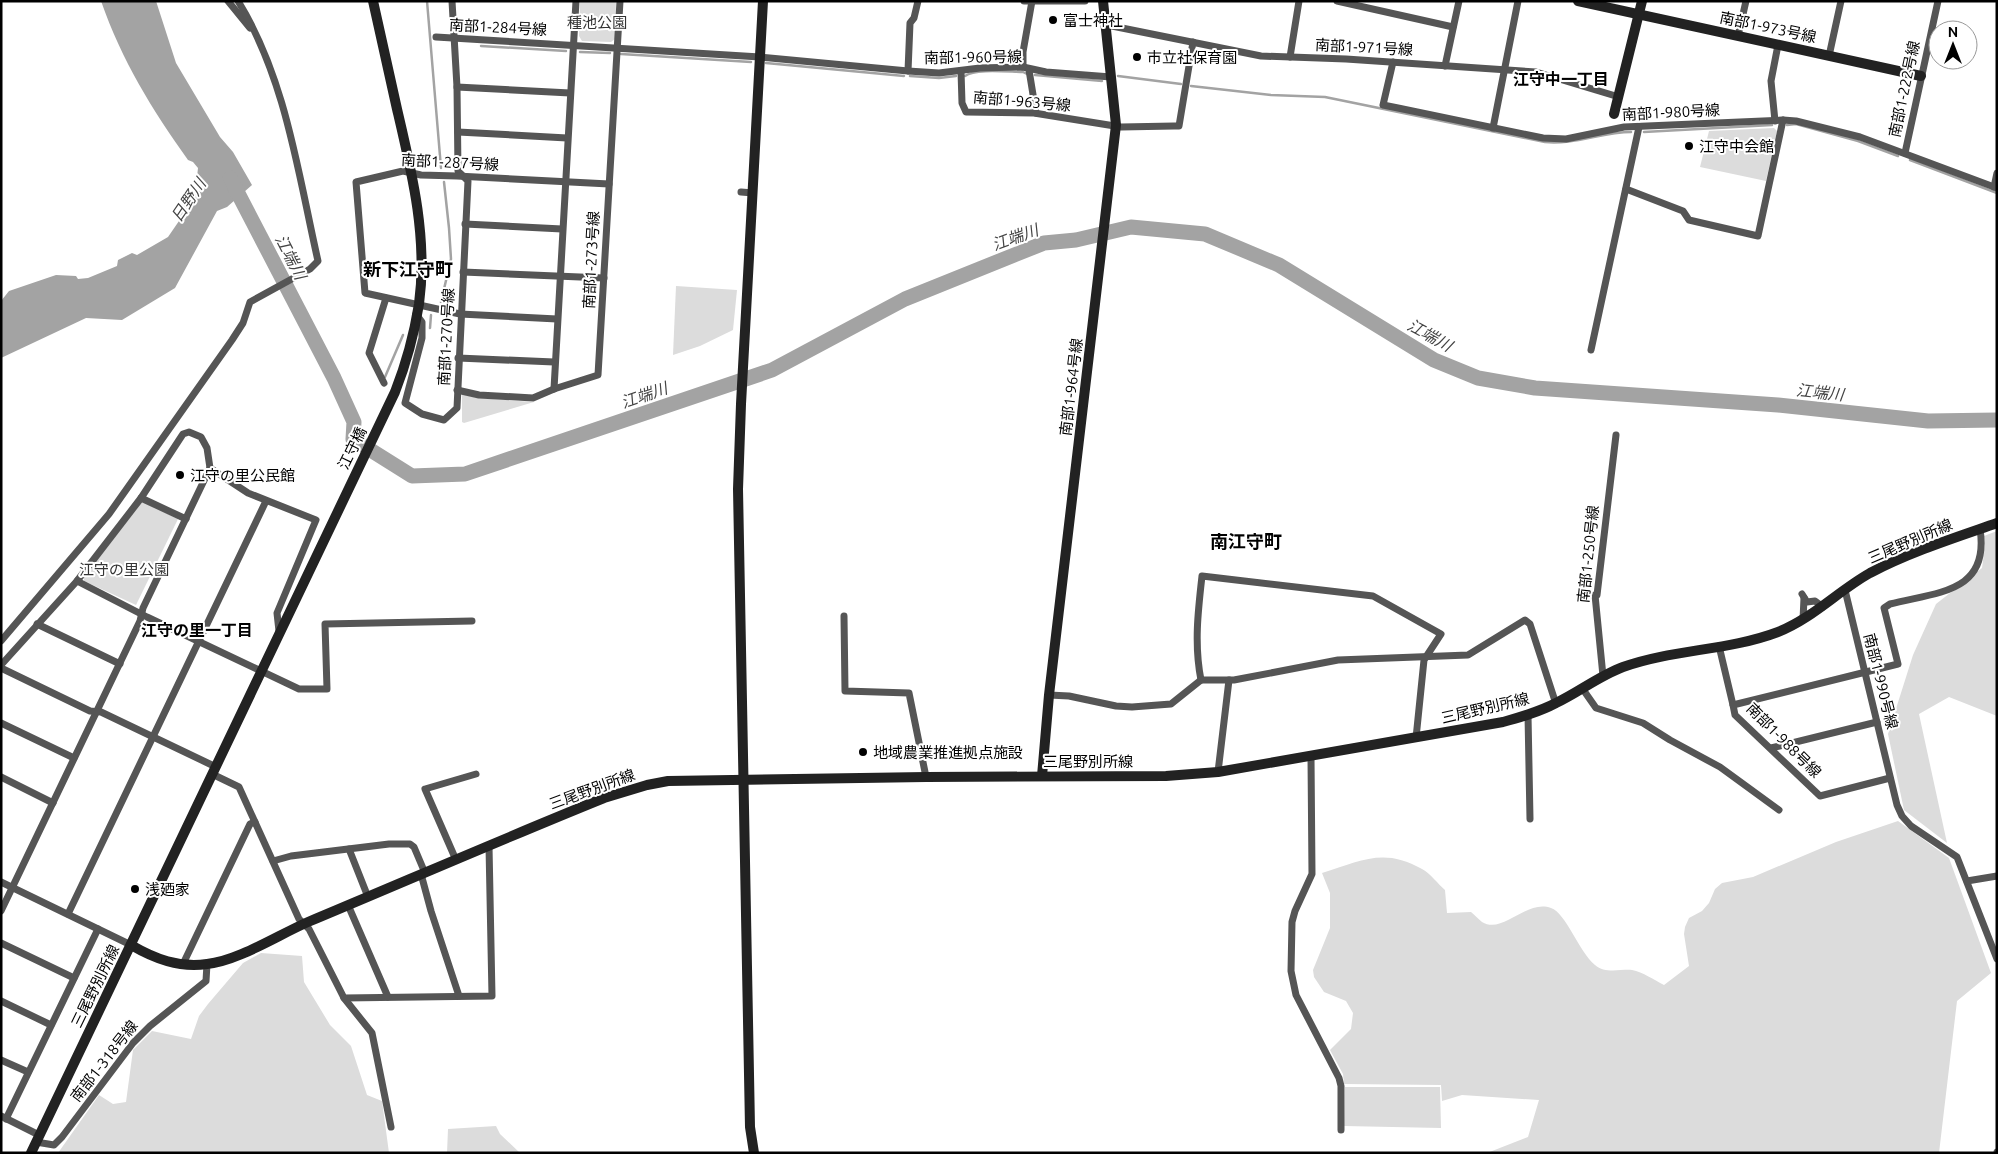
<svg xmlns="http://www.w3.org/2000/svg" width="1998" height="1154" font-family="Ubuntu,'Noto Sans JP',sans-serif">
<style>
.green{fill:#dcdcdc}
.water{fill:#a3a3a3}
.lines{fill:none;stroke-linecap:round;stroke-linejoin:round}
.stream{stroke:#a3a3a3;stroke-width:2.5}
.river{stroke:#a3a3a3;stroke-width:15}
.street{stroke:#555;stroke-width:7}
.secondary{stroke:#222;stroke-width:10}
.poi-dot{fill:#000;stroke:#fff;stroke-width:2}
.labels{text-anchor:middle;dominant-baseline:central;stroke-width:4;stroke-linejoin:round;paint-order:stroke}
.poi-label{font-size:15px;fill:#000;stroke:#fff;text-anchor:start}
.park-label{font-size:15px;fill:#333;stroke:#fff}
.street-label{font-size:15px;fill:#000;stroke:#fff}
.neighbourhood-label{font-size:16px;font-weight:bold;fill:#000;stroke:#fff}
.water-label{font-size:16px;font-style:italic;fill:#444;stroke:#fff}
.quarter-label{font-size:18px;font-weight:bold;fill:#000;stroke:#fff}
</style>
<rect width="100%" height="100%" fill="#fff"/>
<g class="green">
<polygon points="580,1 616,1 615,39 611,42 582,41 579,36"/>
<polygon points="1774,128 1777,131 1766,181 1700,167 1709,131"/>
<polygon points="676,286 737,290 733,330 700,346 673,355"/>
<polygon points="462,394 477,398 534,402 464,423 462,422"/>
<polygon points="143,502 178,519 136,605 84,581 84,577 141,503"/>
<polygon points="1997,531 1997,716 1949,697 1919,714 1947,843 1904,810 1888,734 1913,655 1936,604 1982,568 1985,546 1984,536"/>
<path d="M1898,821l51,37 42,115 -34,28 -18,152h-452l41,-16 11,-37 -77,-5 -20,6 -1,-16 -97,-1 -1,-10 -13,-24 21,-21 2,-16 -7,-12 -22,-9 -10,-15 -1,-7 17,-42v-35l-8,-20c38,-12 62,-26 100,-4 9,5 16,15 23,21l2,23 24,-1c4,3 7,7 11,10 21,13 44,-23 69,-14 15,5 28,44 44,57 10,9 25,4 37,5 11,2 22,10 32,15l25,-19 -5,-32 1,-7 4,-9 13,-7 7,-8 6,-14 7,-6 31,-6 83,-35z"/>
<polygon points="261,953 302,956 304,982 330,1025 351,1046 367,1095 382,1101 389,1153 58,1153 99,1095 113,1104 126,1102 133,1050 152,1031 191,1039 199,1016 208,1004 243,963"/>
<polygon points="1345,1087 1440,1087 1441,1128 1344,1126"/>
<polygon points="496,1126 500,1134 520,1153 447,1153 448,1129"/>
</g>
<path class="water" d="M101,1h55l20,62 44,74 13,15 19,33 -25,22 -10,4 -42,77 -53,32 -36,-2 -85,40v-57l8,-10 47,-16 20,1 2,3 10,-1 29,-12 1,-6 14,-7 5,2 31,-18 11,-16 2,-16 15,-19 2,-18 -5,-6 -5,-2c-37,-52 -66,-99 -87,-159z"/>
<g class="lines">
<g class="stream">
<polyline points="427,1 441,168"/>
<polyline points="481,46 566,51"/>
<polyline points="580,52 610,53"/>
<polyline points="621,54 751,62"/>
<polyline points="766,63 904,76"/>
<polyline points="1035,75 1102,81"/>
<polyline points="910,76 939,78 956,76"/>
<path d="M965,76c10,-8 45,-4 58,-4l4,2"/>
<polyline points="1118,76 1181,84"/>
<path d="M1191,86l80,9 54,2 220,45c29,3 57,-10 86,-10"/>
<polyline points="1787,125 1796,124 1858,141 1898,156"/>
<polyline points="1644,132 1772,125"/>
<polyline points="1910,160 1997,193"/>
<polyline points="441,302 451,259 449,228 444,182"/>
<polyline points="430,328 431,315"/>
<polyline points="385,377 403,335"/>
</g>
<polyline class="river" points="230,178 334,378 354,422 353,439 412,476 465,474 772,370 905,299 1044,243 1076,240 1131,227 1205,234 1279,265 1434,360 1478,378 1535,388 1778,405 1928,421 1997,420"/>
<g class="street">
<polyline points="228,1 250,28"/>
<polyline points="918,1 914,18 910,23 908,71 939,73 980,68 1023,67 1046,72 1111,77"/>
<polyline points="1024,1 1085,1"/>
<polyline points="1337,1 1453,27"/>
<polyline points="1107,25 1261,56 1346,59 1536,72 1619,97"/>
<polyline points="1738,36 1746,1"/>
<polyline points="436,37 760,57 908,71"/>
<polyline points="1829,56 1841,1"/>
<polyline points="1290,57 1299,1"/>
<polyline points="1393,62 1383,105 1398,108 1543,138 1566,139 1624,127 1783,120 1796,121 1860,137 1997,188"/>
<polyline points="1445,66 1459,1"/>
<polyline points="1023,67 1023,52 1032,1"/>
<polyline points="1029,70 1036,113"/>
<polyline points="961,71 962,103 966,112 1034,113 1121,127 1174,126 1179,126 1193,42"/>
<polyline points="457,87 570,93"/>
<polyline points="1775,121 1771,81 1778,45"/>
<polyline points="1493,128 1518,1"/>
<polyline points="458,132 567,138"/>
<polyline points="1905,153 1938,1"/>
<polyline points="1994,187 1997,173"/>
<polyline points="1626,189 1683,211 1689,220 1758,236 1783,120"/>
<polyline points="741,192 753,193"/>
<polyline points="465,224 562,229"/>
<polyline points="463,272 604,278"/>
<polyline points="416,314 422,322 422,338 405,403 422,414 444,420 457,408 468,181 458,171 457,87 452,1"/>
<polyline points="557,319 460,314 365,293 356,182 403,171 421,175 457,176 609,184"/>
<polyline points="1591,350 1639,127"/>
<polyline points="458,358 554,362"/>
<polyline points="384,383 369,353 386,298"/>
<polyline points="554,389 576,1"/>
<polyline points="457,390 479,395 533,398 554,389 598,375 620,1"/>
<polyline points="210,468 248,493 316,520 277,613 279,631"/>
<polyline points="141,498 186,519"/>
<polyline points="77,581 147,617 299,689 327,689 325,624 472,621"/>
<polyline points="1845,590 1897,805 1902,816 1911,826 1957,857 1997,959"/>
<polyline points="1802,594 1807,602 1815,601 1823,607"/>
<polyline points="844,616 845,691 909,693 926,777"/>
<polyline points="1803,620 1804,598"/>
<polyline points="37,624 120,664"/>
<path d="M1,641l108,-127 123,-174 11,-17 7,-21 60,-33 8,-8c-20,-88 -32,-182 -80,-260"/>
<polyline points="1719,646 1733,705"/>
<polyline points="1,665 77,581 141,498 183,434 189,432 201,437 207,448 210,468 143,608 140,621 1,911"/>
<polyline points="1,668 90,711 101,712 216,767"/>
<polyline points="1603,676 1595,595 1597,595 1616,435"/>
<path d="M1201,680c-7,-35 -3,-69 1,-104l171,20 68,38 -17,26 -8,78"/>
<polyline points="1582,688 1596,708 1643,723 1670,740 1720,767 1779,810"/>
<polyline points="1049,695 1069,696 1116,706 1132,707 1171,704 1201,680 1234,680 1338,660 1468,655 1525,620 1530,624 1556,704"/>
<polyline points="1528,715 1530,819"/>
<polyline points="1,723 74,758"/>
<polyline points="1771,748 1877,722"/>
<polyline points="1311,757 1312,874 1295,911 1292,922 1291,971 1296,995 1339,1078 1341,1086 1341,1130"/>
<polyline points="1218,772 1229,680"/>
<polyline points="212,774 239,787 299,919 309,929 344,998 492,996 489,846"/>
<polyline points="1,777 53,803"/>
<path d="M1890,778l-70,18 -85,-81 -2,-10 165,-41 -14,-56 6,-4c47,-12 100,-11 90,-75"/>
<polyline points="349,849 368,897"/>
<polyline points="456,860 425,789 476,774"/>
<polyline points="273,861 291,856 389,844 410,844 414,847 425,873"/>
<polyline points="421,874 431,911 459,996"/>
<polyline points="1967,881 1997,876"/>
<polyline points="1,882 131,945"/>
<polyline points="348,905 388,997"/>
<polyline points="68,914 266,501"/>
<polyline points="1,943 74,978"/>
<polyline points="183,964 250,824 255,822"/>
<polyline points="344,998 372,1033 391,1127"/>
<polyline points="1,1001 51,1025"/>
<polyline points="1,1060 28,1072"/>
<polyline points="1,1116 39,1135"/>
<polyline points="6,1119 98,929"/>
<polyline points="36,1142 54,1145 62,1137 133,1043 150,1026 206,981 207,964"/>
<polyline points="1997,1153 1997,1152"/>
</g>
<g class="secondary">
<polyline points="1578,1 1921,76"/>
<polyline points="1614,114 1642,1"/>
<polyline points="1042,776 1049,695 1116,125 1103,1"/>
<path d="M131,945c24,14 48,23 76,19 31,-3 71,-29 101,-42 98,-41 197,-84 296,-124l43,-13 21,-4 258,-4 240,-1 52,-4 285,-50c18,-5 36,-10 53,-19 23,-11 43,-27 67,-36 50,-18 105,-16 155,-35 35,-14 60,-41 92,-59 40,-21 84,-35 127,-50"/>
<path d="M31,1153l364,-761c11,-28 19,-57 24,-88 9,-66 -7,-131 -22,-195 -8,-36 -16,-72 -24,-108"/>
<polyline points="754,1153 750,1127 738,489 741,404 763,1"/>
</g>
</g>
<g class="poi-dot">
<circle cx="1053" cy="20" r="5"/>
<circle cx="1137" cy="57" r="5"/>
<circle cx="1689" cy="146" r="5"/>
<circle cx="180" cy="475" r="5"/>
<circle cx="863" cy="752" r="5"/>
<circle cx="135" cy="889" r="5"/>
</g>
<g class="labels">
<g class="poi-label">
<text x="1063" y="20">富士神社</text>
<text x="1147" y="57">市立社保育園</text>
<text x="1699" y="146">江守中会館</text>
<text x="190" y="475">江守の里公民館</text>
<text x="873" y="752">地域農業推進拠点施設</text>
<text x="145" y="889">浅廼家</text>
</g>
<g class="park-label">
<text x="597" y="22">種池公園</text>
<text x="124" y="569">江守の里公園</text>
</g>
<g class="street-label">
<text transform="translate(498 27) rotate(3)">南部1-284号線</text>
<text transform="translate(1768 27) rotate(12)">南部1-973号線</text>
<text transform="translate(1364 47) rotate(3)">南部1-971号線</text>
<text transform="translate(973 57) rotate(-1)">南部1-960号線</text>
<text transform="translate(1904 89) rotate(-78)">南部1-222号線</text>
<text transform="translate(1022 101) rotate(5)">南部1-963号線</text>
<text transform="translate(1671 112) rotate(-3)">南部1-980号線</text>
<text transform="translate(450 162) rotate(3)">南部1-287号線</text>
<text transform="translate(591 260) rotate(-87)">南部1-273号線</text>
<text transform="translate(446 337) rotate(-87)">南部1-270号線</text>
<text transform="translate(1071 387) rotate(-83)">南部1-964号線</text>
<text transform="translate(352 448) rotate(-64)">江守橋</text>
<text transform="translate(1910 541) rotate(-23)">三尾野別所線</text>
<text transform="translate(1588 554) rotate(-84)">南部1-250号線</text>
<text transform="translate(1881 681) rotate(76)">南部1-990号線</text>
<text transform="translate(1485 708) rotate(-13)">三尾野別所線</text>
<text transform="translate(1784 740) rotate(45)">南部1-988号線</text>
<text x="1088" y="761">三尾野別所線</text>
<text transform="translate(592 789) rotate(-20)">三尾野別所線</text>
<text transform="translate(95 986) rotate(-64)">三尾野別所線</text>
<text transform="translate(104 1061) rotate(-52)">南部1-318号線</text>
</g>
<g class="neighbourhood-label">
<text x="1561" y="79">江守中一丁目</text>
<text x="197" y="630">江守の里一丁目</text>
</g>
<g class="water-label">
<text transform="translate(188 200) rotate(-56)">日野川</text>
<text transform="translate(1015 237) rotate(-20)">江端川</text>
<text transform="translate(291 257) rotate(63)">江端川</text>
<text transform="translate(1430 335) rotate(29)">江端川</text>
<text transform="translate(1820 392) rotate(6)">江端川</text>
<text transform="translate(644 395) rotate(-19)">江端川</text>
</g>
<g class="quarter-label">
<text x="408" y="269">新下江守町</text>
<text x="1246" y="541">南江守町</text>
</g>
</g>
<rect width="1998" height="1154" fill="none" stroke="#000000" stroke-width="5"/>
<g transform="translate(1953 45)"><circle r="24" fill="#ffffff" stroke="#999999"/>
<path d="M0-4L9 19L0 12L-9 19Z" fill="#000000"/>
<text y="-8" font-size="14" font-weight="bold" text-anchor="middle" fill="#000000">N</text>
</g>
</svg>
